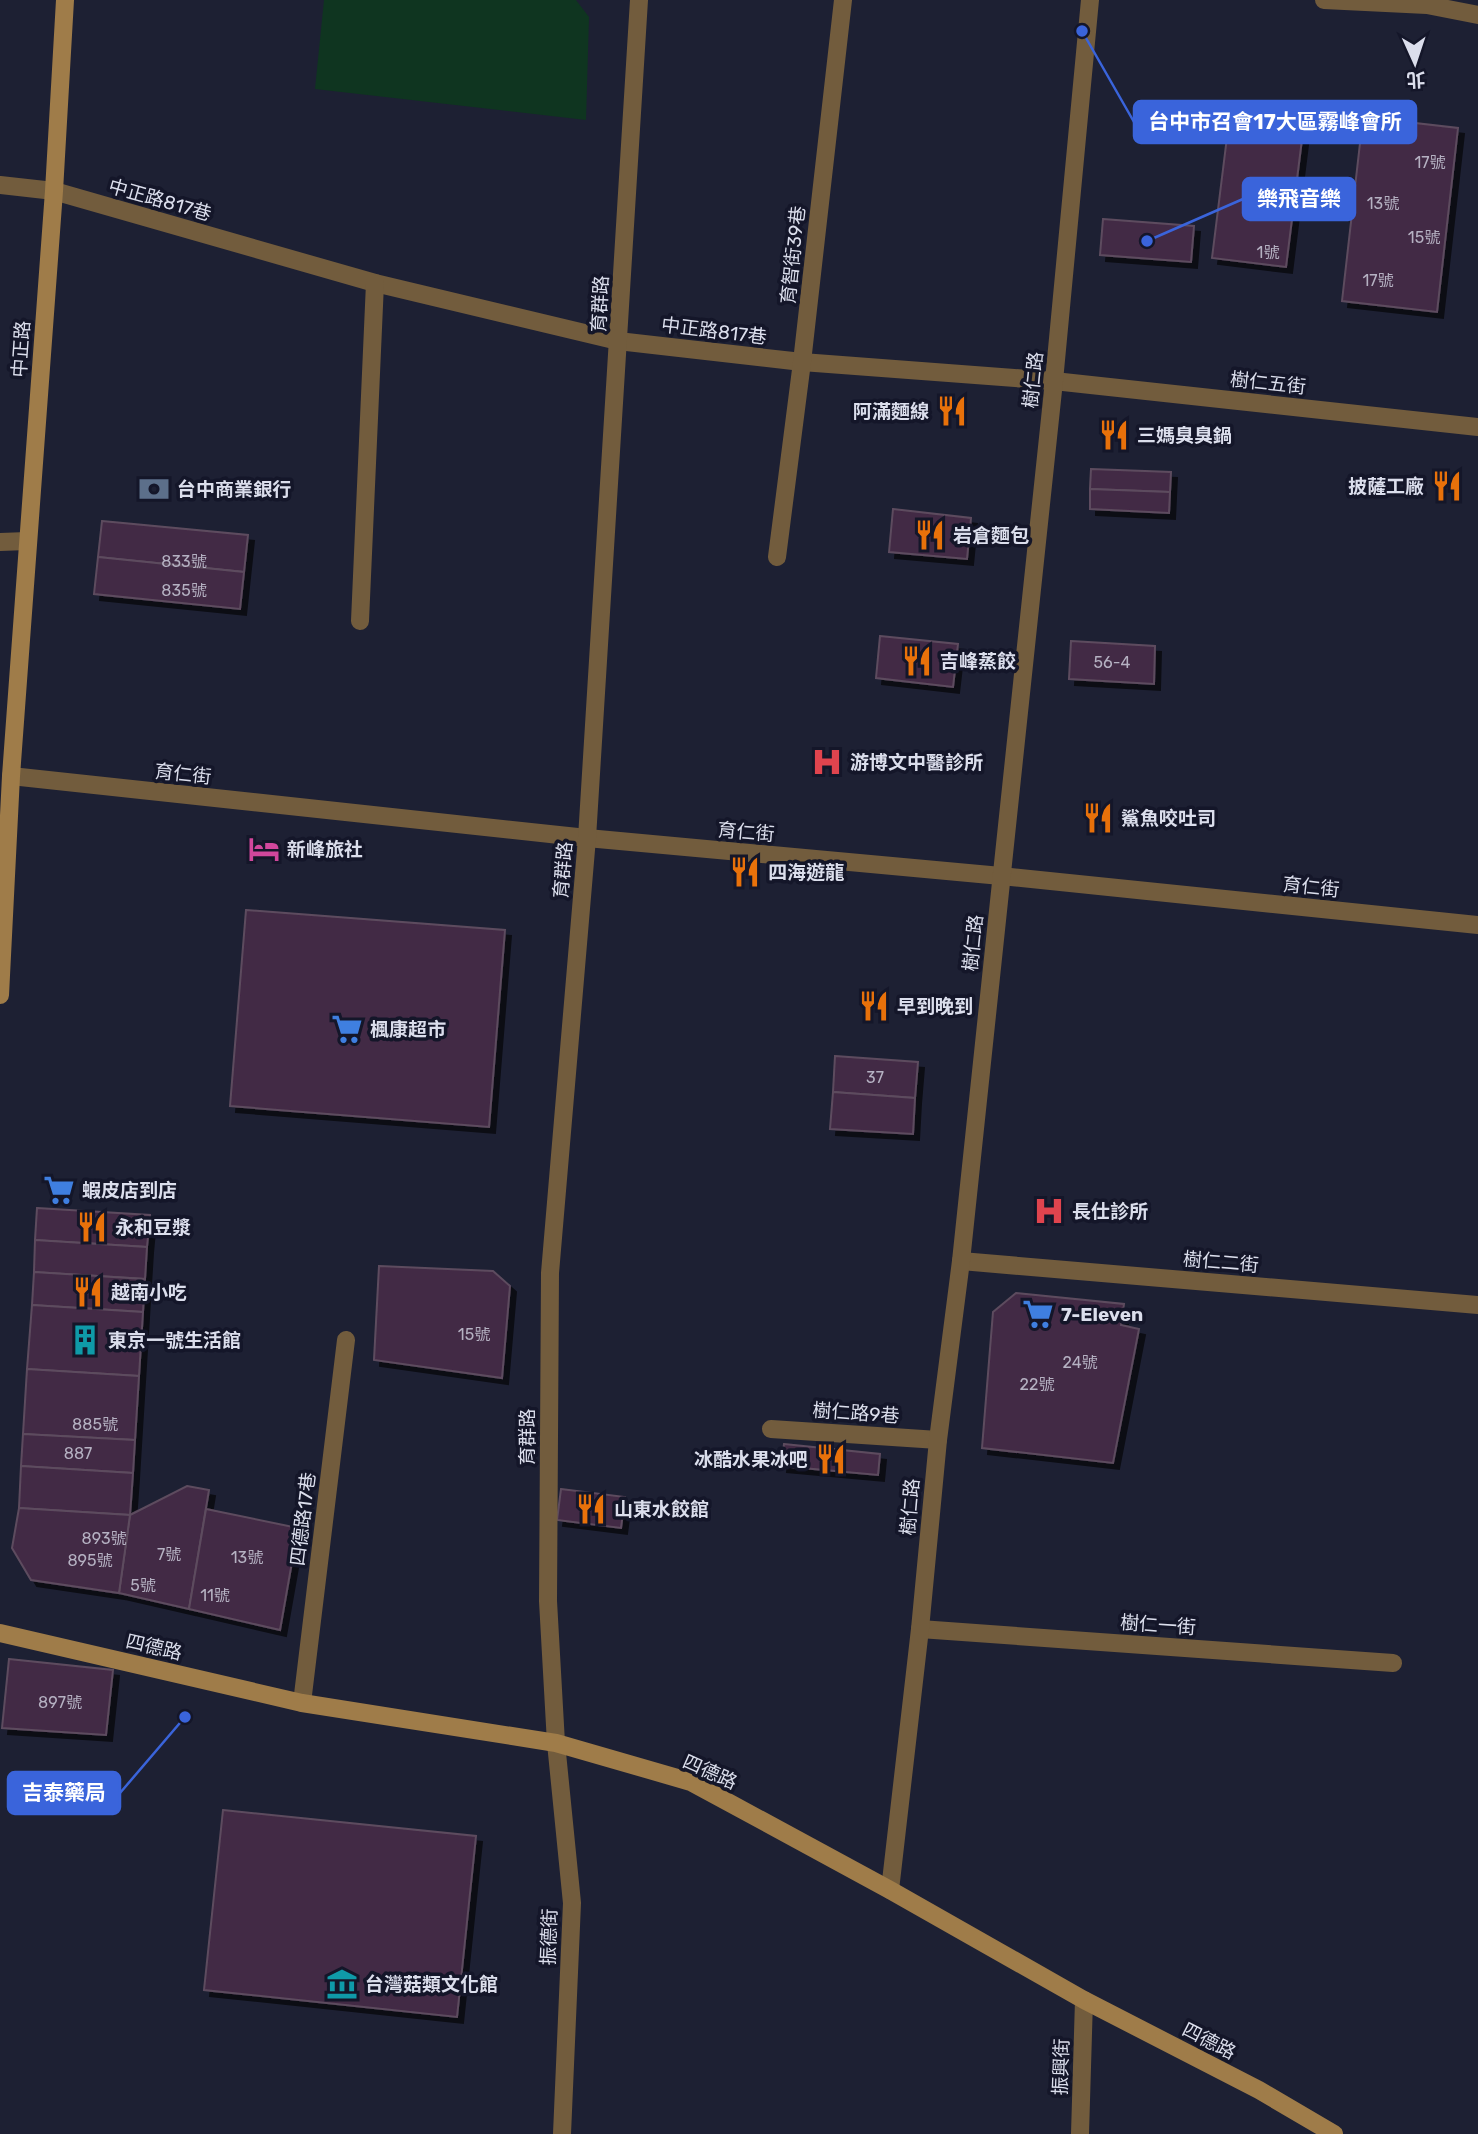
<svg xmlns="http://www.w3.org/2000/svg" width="1478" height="2134" font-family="Rubik,'Noto Sans TC',sans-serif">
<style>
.green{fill:#0f3520}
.building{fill:#432945;stroke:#5d4c5e;stroke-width:2;filter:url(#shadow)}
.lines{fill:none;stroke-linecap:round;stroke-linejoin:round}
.lane{stroke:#725c3d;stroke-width:18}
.street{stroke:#725c3d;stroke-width:18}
.secondary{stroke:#9f7c49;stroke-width:18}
.labels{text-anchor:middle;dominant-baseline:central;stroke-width:7;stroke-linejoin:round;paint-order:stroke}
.number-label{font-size:16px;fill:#b5b1c2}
.street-label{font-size:19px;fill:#dbdeec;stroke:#141629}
.poi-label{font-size:19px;font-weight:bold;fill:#dbdeec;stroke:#141629;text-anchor:start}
.leader{fill:none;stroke:#3a64db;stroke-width:2.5}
.callout-dot{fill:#3a64db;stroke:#141629;stroke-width:2.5}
.callout{fill:#3a64db;stroke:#3a64db;stroke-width:2.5}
.callout-label{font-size:21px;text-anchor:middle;font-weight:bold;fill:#fff}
</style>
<defs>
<filter id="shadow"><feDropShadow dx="6" dy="6" stdDeviation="0" flood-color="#0009"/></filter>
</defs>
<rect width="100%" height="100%" fill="#1d2033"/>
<polygon class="green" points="324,0 576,0 589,17 586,120 315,89"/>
<g class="building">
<polygon points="1231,105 1305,115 1286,267 1212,258"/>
<polygon points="1363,117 1458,128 1437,312 1342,301"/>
<polygon points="1103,219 1194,226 1191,262 1100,255"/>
<polygon points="1091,469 1171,472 1170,492 1090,489"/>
<polygon points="1090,489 1170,492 1169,513 1090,509"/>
<polygon points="893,509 971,518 967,559 889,552"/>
<polygon points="102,521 248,535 244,572 98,557"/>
<polygon points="98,557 244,572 240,609 94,594"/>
<polygon points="880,636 958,644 953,687 876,678"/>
<polygon points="1071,641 1155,646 1154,684 1069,679"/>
<polygon points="246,910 505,930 489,1127 230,1106"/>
<polygon points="835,1056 918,1062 915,1098 833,1092"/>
<polygon points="833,1092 915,1098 913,1134 830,1129"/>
<polygon points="37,1208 150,1215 147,1247 35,1240"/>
<polygon points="35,1240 147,1247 145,1279 34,1272"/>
<polygon points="379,1266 493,1271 510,1286 502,1378 374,1360"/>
<polygon points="34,1272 145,1279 143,1312 32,1305"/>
<polygon points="1016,1293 1124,1304 1121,1325 1139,1329 1113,1463 982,1448 993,1312"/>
<polygon points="32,1305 143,1312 139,1376 27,1369"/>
<polygon points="27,1369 139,1376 135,1440 23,1434"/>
<polygon points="23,1434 135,1440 133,1473 21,1466"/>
<polygon points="784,1444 880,1454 878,1475 781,1466"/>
<polygon points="21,1466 133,1473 130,1515 19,1508"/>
<polygon points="187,1486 209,1490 189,1609 119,1593 130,1515"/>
<polygon points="561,1489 625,1497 621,1528 557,1520"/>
<polygon points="19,1508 130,1515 119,1593 31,1580 12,1548"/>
<polygon points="206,1509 298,1528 280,1630 189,1609"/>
<polygon points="9,1659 113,1670 106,1735 2,1728"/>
<polygon points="223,1810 476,1836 457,2017 204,1990"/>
</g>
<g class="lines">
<g class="lane">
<polyline points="1324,0 1427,5 1478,15"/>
<polyline points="0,185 54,191"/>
<polyline points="1054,381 1478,427"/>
<polyline points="302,1703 346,1340"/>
</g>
<g class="street">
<polyline points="54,191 375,283 618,341 802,362 1054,381"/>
<polyline points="0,542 27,541"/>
<polyline points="777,557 802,362 843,0"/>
<polyline points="360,621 375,283"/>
<polyline points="11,776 587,838 1001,876 1478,925"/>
<polyline points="961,1261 1478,1305"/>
<polyline points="771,1429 938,1440"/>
<polyline points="920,1629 1393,1663"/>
<polyline points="890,1890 920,1629 938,1440 961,1261 1054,381 1090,0"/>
<polyline points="562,2134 572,1903 556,1743 548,1601 550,1273 587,838 639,0"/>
<polyline points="1080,2134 1084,2000"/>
</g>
<g class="secondary">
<polyline points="0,995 11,776 54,191 65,0"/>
<polyline points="0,1633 302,1703 556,1743 691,1782 890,1890 1084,2000 1259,2090 1334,2134"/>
</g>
</g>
<defs>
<g id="restaurant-bare" transform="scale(2.415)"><path d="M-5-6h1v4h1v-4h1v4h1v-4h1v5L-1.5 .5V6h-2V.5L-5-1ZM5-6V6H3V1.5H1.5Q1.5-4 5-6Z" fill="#e8710a" stroke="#141629" stroke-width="2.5" paint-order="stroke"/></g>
<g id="bank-bare" transform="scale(2.415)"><path d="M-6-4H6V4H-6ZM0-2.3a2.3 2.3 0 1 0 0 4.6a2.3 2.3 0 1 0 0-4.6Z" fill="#5c6f8a" stroke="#141629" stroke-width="2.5" paint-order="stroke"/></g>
<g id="hospital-bare" transform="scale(2.415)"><path d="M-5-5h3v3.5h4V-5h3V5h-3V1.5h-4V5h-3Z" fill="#e0444e" stroke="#141629" stroke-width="2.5" paint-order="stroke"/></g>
<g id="hotel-bare" transform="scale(2.415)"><path d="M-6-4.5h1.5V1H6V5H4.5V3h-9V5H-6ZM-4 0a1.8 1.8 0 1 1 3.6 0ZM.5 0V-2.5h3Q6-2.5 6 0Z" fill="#d1479c" stroke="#141629" stroke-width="2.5" paint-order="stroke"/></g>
<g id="supermarket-bare" transform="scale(2.415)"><path d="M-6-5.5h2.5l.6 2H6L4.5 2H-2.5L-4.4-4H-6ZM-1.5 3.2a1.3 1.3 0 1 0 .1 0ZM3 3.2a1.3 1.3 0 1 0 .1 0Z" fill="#3f7fe0" stroke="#141629" stroke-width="2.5" paint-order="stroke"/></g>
<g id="building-bare" transform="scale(2.415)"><path d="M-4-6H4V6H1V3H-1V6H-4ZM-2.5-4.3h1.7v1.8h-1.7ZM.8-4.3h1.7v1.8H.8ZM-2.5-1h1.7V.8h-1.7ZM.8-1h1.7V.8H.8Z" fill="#0f9aa8" stroke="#141629" stroke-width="2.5" paint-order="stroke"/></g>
<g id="museum-bare" transform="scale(2.415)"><path d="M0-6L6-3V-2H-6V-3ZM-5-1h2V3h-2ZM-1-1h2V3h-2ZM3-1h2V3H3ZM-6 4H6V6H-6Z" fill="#0f9aa8" stroke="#141629" stroke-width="2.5" paint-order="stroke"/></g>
</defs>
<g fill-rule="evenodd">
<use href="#restaurant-bare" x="952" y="411"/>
<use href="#restaurant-bare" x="1114" y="435"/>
<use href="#restaurant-bare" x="1447" y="486"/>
<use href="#bank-bare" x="154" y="489"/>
<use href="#restaurant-bare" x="930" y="535"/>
<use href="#restaurant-bare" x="917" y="661"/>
<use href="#hospital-bare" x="827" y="762"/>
<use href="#restaurant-bare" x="1098" y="818"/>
<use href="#hotel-bare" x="264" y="849"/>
<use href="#restaurant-bare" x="745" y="872"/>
<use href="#restaurant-bare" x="874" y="1006"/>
<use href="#supermarket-bare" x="347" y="1029"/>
<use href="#supermarket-bare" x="59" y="1190"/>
<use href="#hospital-bare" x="1049" y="1211"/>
<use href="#restaurant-bare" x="92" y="1227"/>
<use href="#restaurant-bare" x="88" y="1292"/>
<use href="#supermarket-bare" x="1038" y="1314"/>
<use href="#building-bare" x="85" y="1340"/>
<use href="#restaurant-bare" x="831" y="1459"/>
<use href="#restaurant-bare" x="591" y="1509"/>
<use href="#museum-bare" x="342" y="1984"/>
</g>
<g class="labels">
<g class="number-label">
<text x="1430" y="162">17號</text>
<text x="1383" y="203">13號</text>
<text x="1424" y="237">15號</text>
<text x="1268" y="252">1號</text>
<text x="1378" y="280">17號</text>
<text x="184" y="561">833號</text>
<text x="184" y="590">835號</text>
<text x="1112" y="662">56-4</text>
<text x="875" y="1077">37</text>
<text x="474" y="1334">15號</text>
<text x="1080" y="1362">24號</text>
<text x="1037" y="1384">22號</text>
<text x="95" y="1424">885號</text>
<text x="78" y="1453">887</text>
<text x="104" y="1538">893號</text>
<text x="169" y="1554">7號</text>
<text x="247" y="1557">13號</text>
<text x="90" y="1560">895號</text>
<text x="143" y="1585">5號</text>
<text x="215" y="1595">11號</text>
<text x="60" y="1702">897號</text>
</g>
<g class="street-label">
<text transform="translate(160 200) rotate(16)">中正路817巷</text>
<text transform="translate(793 255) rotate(-84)">育智街39巷</text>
<text transform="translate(600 304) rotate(-87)">育群路</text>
<text transform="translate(714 331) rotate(7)">中正路817巷</text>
<text transform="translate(21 349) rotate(-86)">中正路</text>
<text transform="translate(1033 380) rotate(-84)">樹仁路</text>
<text transform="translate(1268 383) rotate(6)">樹仁五街</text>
<text transform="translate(183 774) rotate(6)">育仁街</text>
<text transform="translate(746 832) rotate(5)">育仁街</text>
<text transform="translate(563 870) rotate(-85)">育群路</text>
<text transform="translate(1311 887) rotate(6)">育仁街</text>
<text transform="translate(973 943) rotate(-84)">樹仁路</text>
<text transform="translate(1221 1262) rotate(5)">樹仁二街</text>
<text transform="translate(856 1413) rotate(4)">樹仁路9巷</text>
<text transform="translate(527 1437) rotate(-90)">育群路</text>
<text transform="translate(910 1507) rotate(-85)">樹仁路</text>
<text transform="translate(303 1519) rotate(-83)">四德路17巷</text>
<text transform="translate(1158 1625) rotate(4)">樹仁一街</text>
<text transform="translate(154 1647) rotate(13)">四德路</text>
<text transform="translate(710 1772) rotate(24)">四德路</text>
<text transform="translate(549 1937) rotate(-88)">振德街</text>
<text transform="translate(1209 2041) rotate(27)">四德路</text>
<text transform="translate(1061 2067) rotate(-88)">振興街</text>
</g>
<g class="poi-label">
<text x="929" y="411" text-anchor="end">阿滿麵線</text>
<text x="1137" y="435">三媽臭臭鍋</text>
<text x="1424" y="486" text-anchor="end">披薩工廠</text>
<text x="177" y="489">台中商業銀行</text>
<text x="953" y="535">岩倉麵包</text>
<text x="940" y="661">吉峰蒸餃</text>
<text x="850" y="762">游博文中醫診所</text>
<text x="1121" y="818">鯊魚咬吐司</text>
<text x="287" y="849">新峰旅社</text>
<text x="768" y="872">四海遊龍</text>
<text x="897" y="1006">早到晚到</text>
<text x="370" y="1029">楓康超市</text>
<text x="82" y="1190">蝦皮店到店</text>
<text x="1072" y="1211">長仕診所</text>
<text x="115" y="1227">永和豆漿</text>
<text x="111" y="1292">越南小吃</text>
<text x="1061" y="1314">7-Eleven</text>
<text x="108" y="1340">東京一號生活館</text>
<text x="808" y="1459" text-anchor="end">冰酷水果冰吧</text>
<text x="614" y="1509">山東水餃館</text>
<text x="365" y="1984">台灣菇類文化館</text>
</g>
</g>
<path class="leader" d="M1082 31L1134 122M1147 241L1243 199M185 1717L120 1793"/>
<g class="callout-dot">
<circle cx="1082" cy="31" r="7"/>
<circle cx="1147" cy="241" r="7"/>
<circle cx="185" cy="1717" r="7"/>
</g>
<g class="callout">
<rect x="1134" y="101" width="282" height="42" rx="7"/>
<rect x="1243" y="178" width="112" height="42" rx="7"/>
<rect x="8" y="1772" width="112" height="42" rx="7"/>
</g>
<g class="callout-label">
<text x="1275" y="129">台中市召會17大區霧峰會所</text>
<text x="1299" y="206">樂飛音樂</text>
<text x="64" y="1800">吉泰藥局</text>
</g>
<g transform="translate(1415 63) rotate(177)" stroke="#141629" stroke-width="5" paint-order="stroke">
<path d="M0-5L12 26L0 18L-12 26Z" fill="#dbdeec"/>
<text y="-10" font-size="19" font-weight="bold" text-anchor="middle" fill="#dbdeec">北</text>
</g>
</svg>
